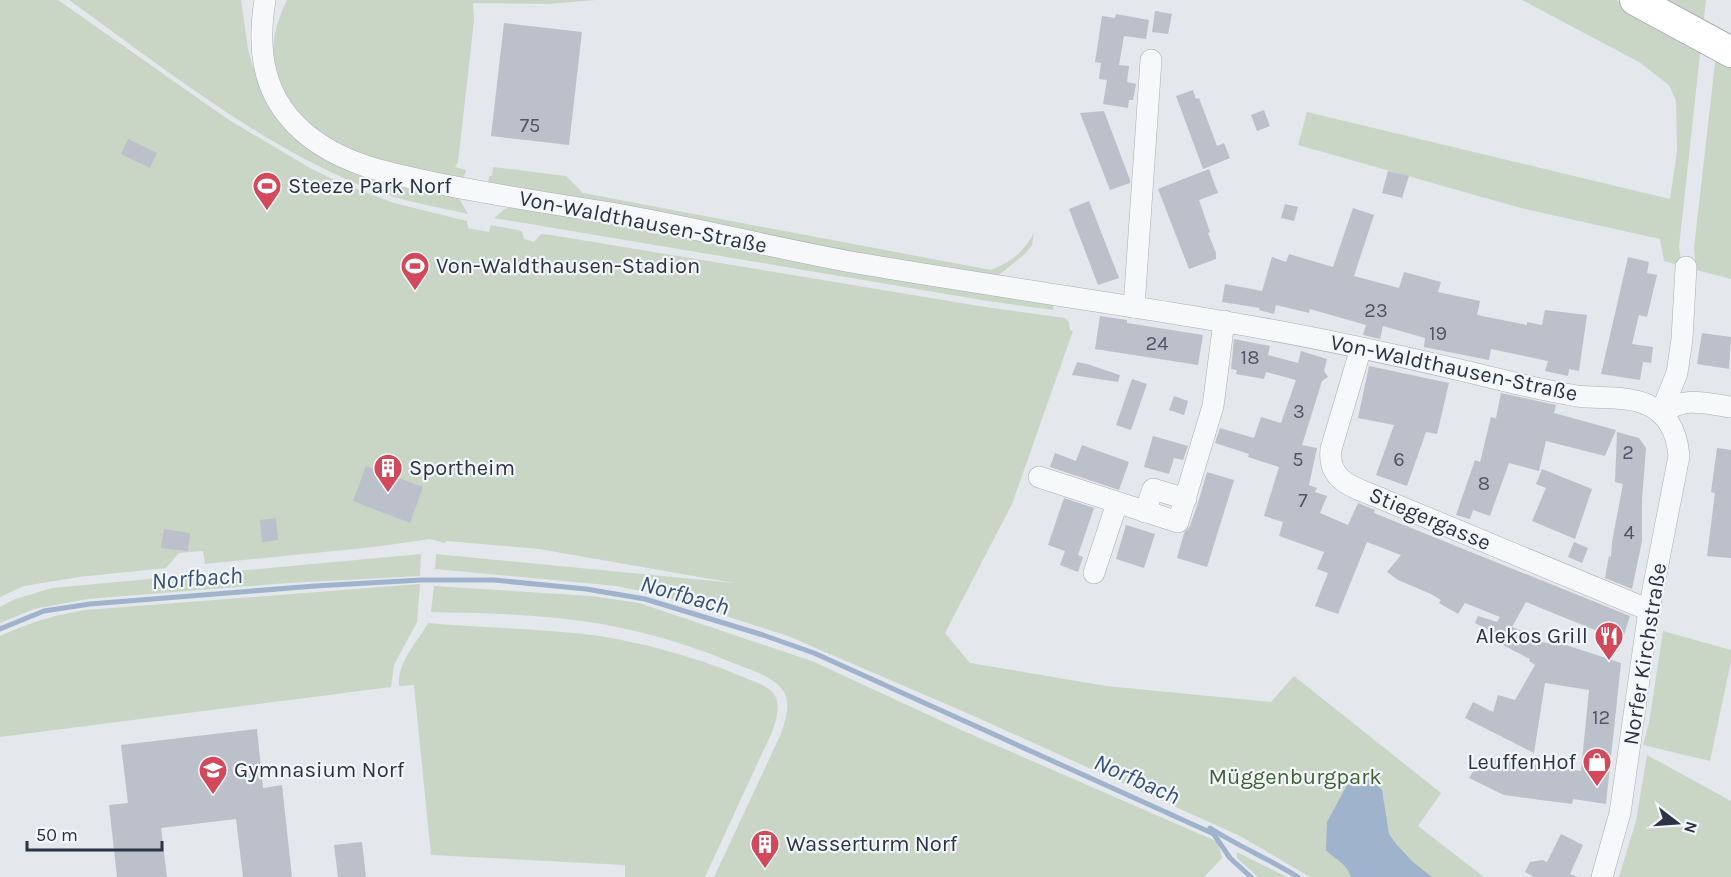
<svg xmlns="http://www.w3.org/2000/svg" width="1731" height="877" font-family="Karla,sans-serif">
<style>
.green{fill:#c9d6c5}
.water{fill:#9fb4cc}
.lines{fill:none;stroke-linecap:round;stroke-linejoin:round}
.stream{stroke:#9fb4cc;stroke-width:5}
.building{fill:#bbc0ca}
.minor-casing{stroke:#a9aeb7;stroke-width:22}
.secondary-casing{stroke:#a9aeb7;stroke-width:32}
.minor{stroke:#f7f8fa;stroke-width:21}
.secondary{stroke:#fff;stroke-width:30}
.labels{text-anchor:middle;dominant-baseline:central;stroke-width:4.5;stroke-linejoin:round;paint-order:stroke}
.number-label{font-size:20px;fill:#4f5766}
.poi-label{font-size:22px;fill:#2b3445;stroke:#f4f6f9;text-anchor:start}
.street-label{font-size:22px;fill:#2b3445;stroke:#f4f6f9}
.park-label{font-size:22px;fill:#3f6138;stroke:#f4f6f9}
.water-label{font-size:24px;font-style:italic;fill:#34527a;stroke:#f4f6f9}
</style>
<rect width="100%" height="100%" fill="#e4e7ec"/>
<g class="green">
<polygon points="0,0 58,0 229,120 310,168 343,184 394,203 467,221 468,228 489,232 491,225 522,231 524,239 534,242 541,234 551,235 985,307 1065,318 1069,322 1070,330 1073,331 1012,504 945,633 970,663 1106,686 1271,702 1294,676 1441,793 1418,826 1484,877 1310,877 1240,836 976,717 788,636 659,595 617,586 435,569 436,554 734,583 539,549 447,541 444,543 430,539 374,547 205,564 203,551 179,553 166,568 79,577 24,586 0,597"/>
<path d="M69,0h172l7,49 5,18 6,16 26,41 169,71 6,5 8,14c-35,-8 -72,-14 -106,-28 -106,-44 -200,-119 -293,-186z"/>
<path d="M287,0h309l-48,4 -75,-1 1,18 -16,141 -3,5 11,3 -3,10c-53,-10 -138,-25 -170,-72 -5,-6 -7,-14 -11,-20 -15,-30 -9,-59 5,-88z"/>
<polygon points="1522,0 1616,0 1701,45 1679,247 1682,266 1664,261 1660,239 1521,208 1298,145 1307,112 1670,199 1677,151 1676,101 1669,85 1639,62"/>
<polygon points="1657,0 1706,0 1703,25"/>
<polygon points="1716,54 1731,63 1731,279 1696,270 1694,248"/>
<path d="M493,167l73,9 17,17 408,77c22,-9 31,-17 43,-37l-2,12 -6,8 -27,22 -5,2 -36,-6c-5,-4 -11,-6 -17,-3l-84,-14 -369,-70 1,-8h3z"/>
<polygon points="512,207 1054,303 1053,310 988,301 494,218 505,209"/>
<polygon points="421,554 420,576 288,583 87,599 34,609 0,623 0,607 15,599 52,588"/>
<path d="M420,584l-3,38 -23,43 -3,22 -391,50v-101c32,-14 50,-20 85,-26z"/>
<path d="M434,586l157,10 48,7 173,58 149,69 257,112 4,16 -18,19h-490l66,-141c5,-14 13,-35 1,-48 -11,-13 -33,-19 -48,-25 -59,-25 -123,-41 -187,-46 -38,-4 -76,-4 -115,-5z"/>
<path d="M428,623c54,5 109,5 164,12 46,6 106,23 149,41 10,5 25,8 32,17 9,10 3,28 -1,39l-67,145h-80v-12l-194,-10 -17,-170 -15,1c-2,-24 18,-43 29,-63z"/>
<polygon points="1663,631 1731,650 1731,661 1710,761 1643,745 1649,723"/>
<polygon points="1647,755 1731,801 1731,877 1619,877 1636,821"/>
<polygon points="1237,852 1287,877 1258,877 1237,858"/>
</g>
<path class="water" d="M1359,780h13l10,10 7,44 8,11 16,17 19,15h-81c-5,-15 -16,-17 -25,-27l1,-28 20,-37z"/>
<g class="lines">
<g class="stream">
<path d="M0,629l44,-18 46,-7 225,-18 106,-6h73l92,9 59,10 118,36 51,18 400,181 -4,-6c28,18 59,31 88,49"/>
<polyline points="1213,833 1230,858 1251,877"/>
</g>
</g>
<g class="building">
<polygon points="1155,11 1172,14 1168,34 1152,32"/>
<polygon points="1116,14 1149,20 1146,39 1124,36 1119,65 1129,66 1127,82 1136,84 1133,100 1129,100 1128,108 1103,104 1107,80 1099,79 1101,63 1095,62 1102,16 1115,18"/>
<polygon points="504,23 582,32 569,145 491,136"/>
<polygon points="1193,90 1196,99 1199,98 1217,146 1224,143 1230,158 1203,169 1176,96"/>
<polygon points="1264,110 1270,126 1257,131 1251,115"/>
<polygon points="1104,111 1130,180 1130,183 1110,190 1080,113"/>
<polygon points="128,139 157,153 150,168 121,154"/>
<polygon points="1209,169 1218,193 1199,200 1210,232 1208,233 1216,253 1216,259 1189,269 1158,189"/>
<polygon points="1388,171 1409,176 1402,198 1382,193"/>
<polygon points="1089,201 1119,278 1098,285 1069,209"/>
<polygon points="1285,204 1298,207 1294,221 1281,218"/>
<polygon points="1353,208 1374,215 1354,276 1399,288 1404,272 1441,282 1438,292 1480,301 1477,315 1527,325 1527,322 1542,325 1545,310 1587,315 1579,371 1569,369 1568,376 1545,371 1548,361 1491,349 1489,360 1424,347 1425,338 1383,326 1380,339 1363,335 1366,325 1310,309 1309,313 1276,305 1274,314 1259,310 1260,308 1222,302 1225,284 1262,291 1272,257 1286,262 1289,254 1333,267"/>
<polygon points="1628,257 1649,262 1647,273 1657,275 1647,317 1639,315 1632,344 1653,347 1651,363 1643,362 1640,380 1601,374"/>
<polygon points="1100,316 1127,320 1127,323 1203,335 1198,365 1095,349"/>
<polygon points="1702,333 1731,337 1729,369 1697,364"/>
<polygon points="1234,339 1270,346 1268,355 1298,363 1301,351 1327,359 1324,371 1328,377 1322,381 1302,445 1317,448 1309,485 1317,488 1315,492 1327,496 1320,513 1348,525 1358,503 1375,510 1374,513 1630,616 1622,641 1526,602 1512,627 1532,634 1530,640 1559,645 1560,643 1621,663 1606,804 1573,799 1572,804 1504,795 1469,778 1482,757 1581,771 1589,690 1545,683 1534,753 1465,718 1473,702 1493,712 1498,695 1515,700 1535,665 1529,661 1530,659 1503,645 1506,639 1475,623 1478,616 1497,622 1500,617 1465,603 1458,614 1439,603 1441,600 1431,594 1398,580 1387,572 1401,555 1367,542 1338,614 1315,606 1328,573 1317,569 1324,552 1279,536 1283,522 1264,516 1279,467 1248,457 1249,454 1215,443 1220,428 1254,438 1261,417 1281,423 1296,380 1266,372 1264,379 1236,374 1237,370 1231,369"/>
<polygon points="1077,362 1087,364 1120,375 1118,382 1072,375"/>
<polygon points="1369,366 1449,383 1437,434 1426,432 1407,486 1376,475 1394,425 1358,418"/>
<polygon points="1132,379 1147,384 1131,430 1116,425"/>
<polygon points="1501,393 1556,405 1554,413 1616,430 1605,456 1546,441 1539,471 1509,463 1490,516 1473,510 1470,519 1456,515 1475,460 1480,462 1491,417 1496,418"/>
<polygon points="1174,396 1188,401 1184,415 1169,410"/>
<polygon points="1617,432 1639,438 1646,448 1642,499 1642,541 1632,589 1605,578 1609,556 1611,557 1612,542 1623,484 1615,482"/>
<polygon points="1153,436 1188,446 1183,460 1174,458 1169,474 1144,467"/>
<polygon points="1082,445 1129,462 1119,490 1050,467 1055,453 1076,461"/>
<polygon points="1717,448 1731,450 1731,558 1707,556 1715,493 1711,492"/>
<polygon points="366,466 423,487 410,523 353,501"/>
<polygon points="1542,469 1592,489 1575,539 1532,521 1546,488 1536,484"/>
<polygon points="1207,472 1234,480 1207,567 1177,558 1184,533 1190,526 1198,503"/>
<polygon points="1064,498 1094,508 1078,555 1083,557 1078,572 1060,565 1065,551 1048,545"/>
<polygon points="276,518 278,540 262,542 260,520"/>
<polygon points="1126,525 1155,534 1144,568 1116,559"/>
<polygon points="164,529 190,533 188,551 161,548"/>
<polygon points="1574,542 1588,548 1582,563 1568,557"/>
<polygon points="257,729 263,788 282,785 292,877 243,877 236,819 161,828 167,877 117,877 109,805 128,803 121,745"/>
<polygon points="1561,834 1583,845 1570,874 1578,877 1534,877 1525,872 1530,862 1542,860 1547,862"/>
<polygon points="362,842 366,877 338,877 334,845"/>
</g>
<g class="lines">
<g class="minor-casing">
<g id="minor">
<path d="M265,0c-10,61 2,110 56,145 32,21 69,28 105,36 65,14 131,23 196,34 79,14 156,34 235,48 122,21 246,38 369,59 79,13 157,30 234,48 39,9 78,20 117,26 23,3 49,-1 71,9 21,9 29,29 31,51l-30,154 -29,203 -18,64"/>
<polyline points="1134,307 1151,60"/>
<path d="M1361,348l-30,101c-4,34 26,39 51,50l267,111"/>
<polyline points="1661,413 1677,373 1682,339 1686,267"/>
<path d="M1661,413c27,-17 40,-10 70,-6"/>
<polyline points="1039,477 1178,522 1213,406 1224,321"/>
<polyline points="1145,512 1153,489 1186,499"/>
<polyline points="1094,573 1117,503"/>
</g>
</g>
<g class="secondary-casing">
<polyline id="secondary" points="1635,0 1731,52"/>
</g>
<use href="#minor" class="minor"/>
<use href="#secondary" class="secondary"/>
</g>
<defs>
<g id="stadium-pin" transform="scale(1.5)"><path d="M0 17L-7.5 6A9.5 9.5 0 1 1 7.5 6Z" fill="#d1495b" stroke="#f4f6f9"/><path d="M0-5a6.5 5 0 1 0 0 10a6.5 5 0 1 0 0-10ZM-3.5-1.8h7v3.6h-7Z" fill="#fff"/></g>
<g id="building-pin" transform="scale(1.5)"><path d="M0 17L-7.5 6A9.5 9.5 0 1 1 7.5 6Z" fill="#d1495b" stroke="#f4f6f9"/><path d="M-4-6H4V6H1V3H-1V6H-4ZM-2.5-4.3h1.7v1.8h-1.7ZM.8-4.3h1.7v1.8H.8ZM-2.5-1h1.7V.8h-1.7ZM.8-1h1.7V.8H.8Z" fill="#fff"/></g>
<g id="restaurant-pin" transform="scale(1.5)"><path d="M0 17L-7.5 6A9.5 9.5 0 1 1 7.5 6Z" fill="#d1495b" stroke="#f4f6f9"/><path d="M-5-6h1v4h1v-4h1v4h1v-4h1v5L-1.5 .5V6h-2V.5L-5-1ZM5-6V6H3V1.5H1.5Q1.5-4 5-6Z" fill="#fff"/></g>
<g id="shop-pin" transform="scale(1.5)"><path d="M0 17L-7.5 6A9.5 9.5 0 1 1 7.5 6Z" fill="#d1495b" stroke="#f4f6f9"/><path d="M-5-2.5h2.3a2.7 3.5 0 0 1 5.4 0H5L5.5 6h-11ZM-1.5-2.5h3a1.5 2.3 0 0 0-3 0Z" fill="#fff"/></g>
<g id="school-pin" transform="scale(1.5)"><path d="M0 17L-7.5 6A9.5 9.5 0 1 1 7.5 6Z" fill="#d1495b" stroke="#f4f6f9"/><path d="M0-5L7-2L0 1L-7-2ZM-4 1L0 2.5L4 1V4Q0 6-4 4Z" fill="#fff"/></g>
</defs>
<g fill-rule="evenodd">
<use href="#stadium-pin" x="267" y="186"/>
<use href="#stadium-pin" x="415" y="266"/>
<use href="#building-pin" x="388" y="468"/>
<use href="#restaurant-pin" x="1609" y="636"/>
<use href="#shop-pin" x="1597" y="762"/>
<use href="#school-pin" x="213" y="770"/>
<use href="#building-pin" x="765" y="844"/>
</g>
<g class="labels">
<g class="number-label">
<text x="530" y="125">75</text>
<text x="1376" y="310">23</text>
<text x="1438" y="333">19</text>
<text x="1157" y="343">24</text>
<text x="1250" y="357">18</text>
<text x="1299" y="411">3</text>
<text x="1628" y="452">2</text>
<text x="1298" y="459">5</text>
<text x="1399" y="459">6</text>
<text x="1484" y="483">8</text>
<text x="1303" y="500">7</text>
<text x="1629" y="532">4</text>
<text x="1601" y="717">12</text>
</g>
<g class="poi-label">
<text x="288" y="186">Steeze Park Norf</text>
<text x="436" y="266">Von-Waldthausen-Stadion</text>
<text x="409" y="468">Sportheim</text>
<text x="1588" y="636" text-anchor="end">Alekos Grill</text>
<text x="1576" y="762" text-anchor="end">LeuffenHof</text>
<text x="234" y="770">Gymnasium Norf</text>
<text x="786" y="844">Wasserturm Norf</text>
</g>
<g class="street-label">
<text transform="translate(643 222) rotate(11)">Von-Waldthausen-Straße</text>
<text transform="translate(1454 368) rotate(12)">Von-Waldthausen-Straße</text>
<text transform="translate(1430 519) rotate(23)">Stiegergasse</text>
<text transform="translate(1645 654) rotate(-81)">Norfer Kirchstraße</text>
</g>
<g class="park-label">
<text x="1295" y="777">Müggenburgpark</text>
</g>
<g class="water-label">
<text transform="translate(197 578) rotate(-4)">Norfbach</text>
<text transform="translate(685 595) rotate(16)">Norfbach</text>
<text transform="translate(1137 779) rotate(24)">Norfbach</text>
</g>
</g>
<g transform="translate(1677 823) rotate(107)" stroke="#f4f6f9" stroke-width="4.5" paint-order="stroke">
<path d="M0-4.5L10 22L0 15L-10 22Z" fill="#2b3445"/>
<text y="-9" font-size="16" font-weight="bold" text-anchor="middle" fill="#2b3445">N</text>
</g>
<path d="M27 841v9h135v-9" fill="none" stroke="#2b3445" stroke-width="3"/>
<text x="36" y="841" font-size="18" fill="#2b3445" stroke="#f4f6f9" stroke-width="4.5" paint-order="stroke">50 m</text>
</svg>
